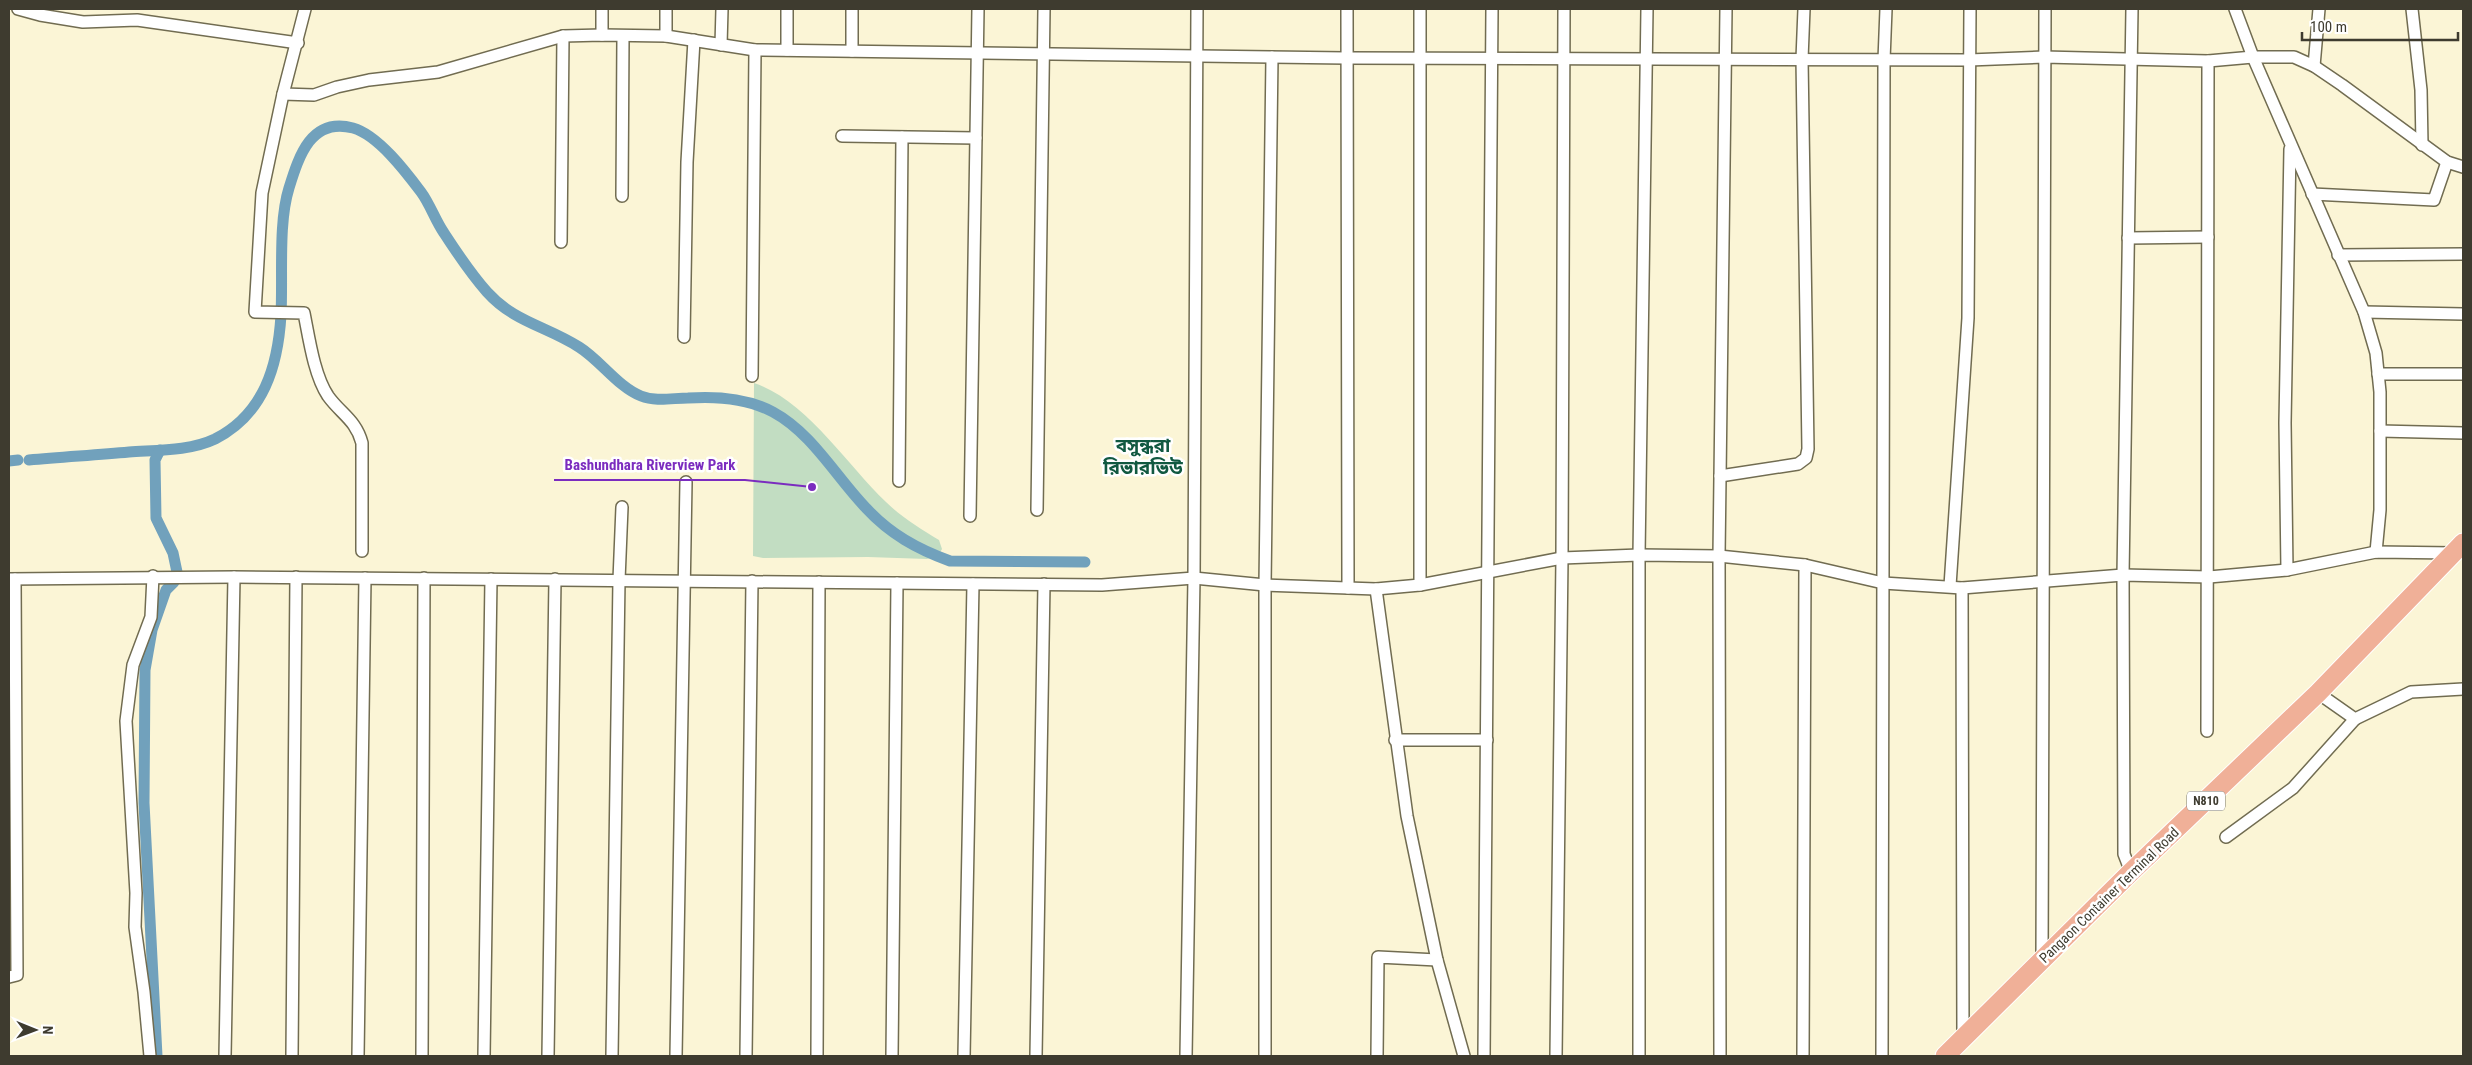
<svg xmlns="http://www.w3.org/2000/svg" width="2472" height="1065" font-family="'Roboto Condensed','Noto Sans Bengali',sans-serif">
<style>
.green{fill:#c2ddc2}
.lines{fill:none;stroke-linecap:round;stroke-linejoin:round}
.canal{stroke:#71a1bc;stroke-width:11}
.minor-casing{stroke:#716c51;stroke-width:14}
.trunk-casing{stroke:#fff;stroke-width:21}
.minor{stroke:#fff;stroke-width:11}
.trunk{stroke:#f0b098;stroke-width:19}
.labels{text-anchor:middle;dominant-baseline:central;stroke-width:5;stroke-linejoin:round;paint-order:stroke}
.shield{fill:#fff;stroke:#78766d;stroke-width:1}
.shield-label{font-size:12px;font-weight:bold;fill:#3e3b2f}
.street-label{font-size:14px;fill:#3e3b2f;stroke:#fff}
.district-label{font-size:19px;font-weight:bold;fill:#115941;stroke:#fff}
.leader{fill:none;stroke:#7b2cbf;stroke-width:2}
.callout-dot{fill:#7b2cbf;stroke:#fff;stroke-width:2}
.callout-label{font-size:15px;text-anchor:middle;font-weight:bold;fill:#7b2cbf;stroke:#fff;stroke-width:5;stroke-linejoin:round;paint-order:stroke}
</style>
<rect width="100%" height="100%" fill="#fbf5d6"/>
<path class="green" d="M754,383c53,18 92,81 132,119 15,15 35,27 53,38l3,9 -4,7 -11,3 -59,-2 -105,1 -10,-2z"/>
<g class="lines">
<g class="canal">
<path d="M29,460c33,-3 67,-5 100,-8 28,-2 61,-1 86,-13 49,-25 63,-73 66,-124 2,-38 -3,-92 8,-127 10,-32 22,-71 64,-60 25,7 53,44 68,64 9,12 14,28 23,41 13,20 27,41 43,59 27,30 59,34 92,55 21,13 39,40 62,49 15,6 32,2 47,2 29,-2 59,0 85,14 39,21 63,65 93,96 24,26 51,41 84,53l135,1"/>
<polyline points="9,461 18,460"/>
<polyline points="157,1056 144,803 145,670 152,630 166,590 174,582 177,572 173,553 156,518 155,460 160,450"/>
</g>
<g class="minor-casing">
<g id="minor">
<polyline points="18,9 40,15 83,22 137,20 298,43"/>
<path d="M305,9l-22,85 -21,99 -7,119 49,1c5,25 10,62 24,83 13,18 28,24 34,47v108"/>
<polyline points="666,9 666,36"/>
<polyline points="1347,9 1348,588"/>
<polyline points="2235,9 2253,57 2364,312 2376,353 2380,392 2380,510 2376,552"/>
<polyline points="2412,9 2421,90 2422,145"/>
<polyline points="602,35 602,9"/>
<polyline points="721,45 722,9"/>
<polyline points="787,50 787,9"/>
<polyline points="852,51 852,9"/>
<polyline points="2314,66 2319,9"/>
<polyline points="283,94 314,95 337,87 369,80 438,72 563,36 602,35 666,36 755,50 1346,58 1969,60 2044,57 2208,61 2253,57 2294,57 2314,66 2342,85 2447,162 2463,167"/>
<polyline points="842,136 976,138"/>
<polyline points="2312,194 2434,200 2447,162"/>
<polyline points="622,196 623,36"/>
<polyline points="2128,238 2208,237"/>
<polyline points="561,242 563,36"/>
<polyline points="2338,255 2463,254"/>
<polyline points="2364,312 2463,314"/>
<polyline points="684,337 687,162 694,40"/>
<polyline points="2378,374 2463,374"/>
<polyline points="752,376 755,50"/>
<polyline points="2380,431 2463,433"/>
<polyline points="1720,476 1798,464 1806,458 1808,449 1802,59 1804,9"/>
<polyline points="899,481 902,137"/>
<polyline points="1037,510 1044,9"/>
<polyline points="970,516 978,9"/>
<polyline points="2287,570 2285,423 2290,149"/>
<polyline points="9,579 234,577 1102,585 1194,578 1265,585 1376,589 1420,585 1562,558 1639,555 1719,556 1805,565 1883,583 1962,588 2123,575 2209,577 2287,570 2376,552 2454,553"/>
<polyline points="1420,585 1420,9"/>
<polyline points="1950,586 1968,318 1970,9"/>
<polyline points="1962,588 1963,1039"/>
<polyline points="1376,589 1407,816 1437,960 1464,1056"/>
<polyline points="2318,693 2355,719 2411,692 2463,689"/>
<polyline points="2207,731 2208,61"/>
<polyline points="1395,740 1487,740"/>
<polyline points="2226,837 2293,788 2355,719"/>
<polyline points="2131,872 2124,854 2123,575 2132,9"/>
<polyline points="2042,960 2045,9"/>
<polyline points="9,977 17,975 15,579"/>
<polyline points="150,1056 144,992 135,927 136,893 126,721 133,665 151,617 153,576"/>
<polyline points="225,1056 234,577"/>
<polyline points="292,1056 296,577"/>
<polyline points="358,1056 365,578"/>
<polyline points="422,1056 424,578"/>
<polyline points="484,1056 491,579"/>
<polyline points="548,1056 555,579"/>
<polyline points="612,1056 619,580 622,507"/>
<polyline points="676,1056 686,482"/>
<polyline points="746,1056 752,581"/>
<polyline points="817,1056 819,582"/>
<polyline points="892,1056 897,583"/>
<polyline points="964,1056 973,584"/>
<polyline points="1036,1056 1044,584"/>
<polyline points="1186,1056 1194,578 1197,9"/>
<polyline points="1265,1056 1265,585 1272,57"/>
<polyline points="1377,1056 1378,957 1437,960"/>
<polyline points="1484,1056 1492,9"/>
<polyline points="1556,1056 1562,558 1564,9"/>
<polyline points="1639,1056 1639,555 1647,9"/>
<polyline points="1720,1056 1719,556 1726,9"/>
<polyline points="1803,1056 1805,565"/>
<polyline points="1882,1056 1884,60 1886,9"/>
</g>
</g>
<g class="trunk-casing">
<polyline id="trunk" points="1945,1056 2131,872 2318,693 2463,543"/>
</g>
<use href="#minor" class="minor"/>
<use href="#trunk" class="trunk"/>
</g>
<g class="labels">
<rect class="shield" x="2187" y="791.5" width="38" height="19" rx="4"/>
<g class="shield-label">
<text x="2206" y="801">N810</text>
</g>
<g class="street-label">
<text transform="translate(2109 895) rotate(-44)">Pangaon Container Terminal Road</text>
</g>
<g class="district-label">
<text x="1143" y="445">বসুন্ধরা<tspan x="1143" dy="22">রিভারভিউ</tspan></text>
</g>
</g>
<path class="leader" d="M812 487L745 480H554"/>
<circle class="callout-dot" cx="812" cy="487" r="5"/>
<g class="callout-label">
<text x="650" y="470">Bashundhara Riverview Park</text>
</g>
<rect width="2472" height="1065" fill="none" stroke="#3e3b2f" stroke-width="20"/>
<g transform="translate(35 1030) rotate(91)" stroke="#ffffff" stroke-width="4" paint-order="stroke">
<path d="M0-4L9 19L0 12L-9 19Z" fill="#3e3b2f"/>
<text y="-8" font-size="14" font-weight="bold" text-anchor="middle" fill="#3e3b2f">N</text>
</g>
<path d="M2302 32v8h156v-8" fill="none" stroke="#3e3b2f" stroke-width="2.5"/>
<text x="2310" y="32" font-size="15" fill="#3e3b2f" stroke="#ffffff" stroke-width="4" paint-order="stroke">100 m</text>
</svg>
